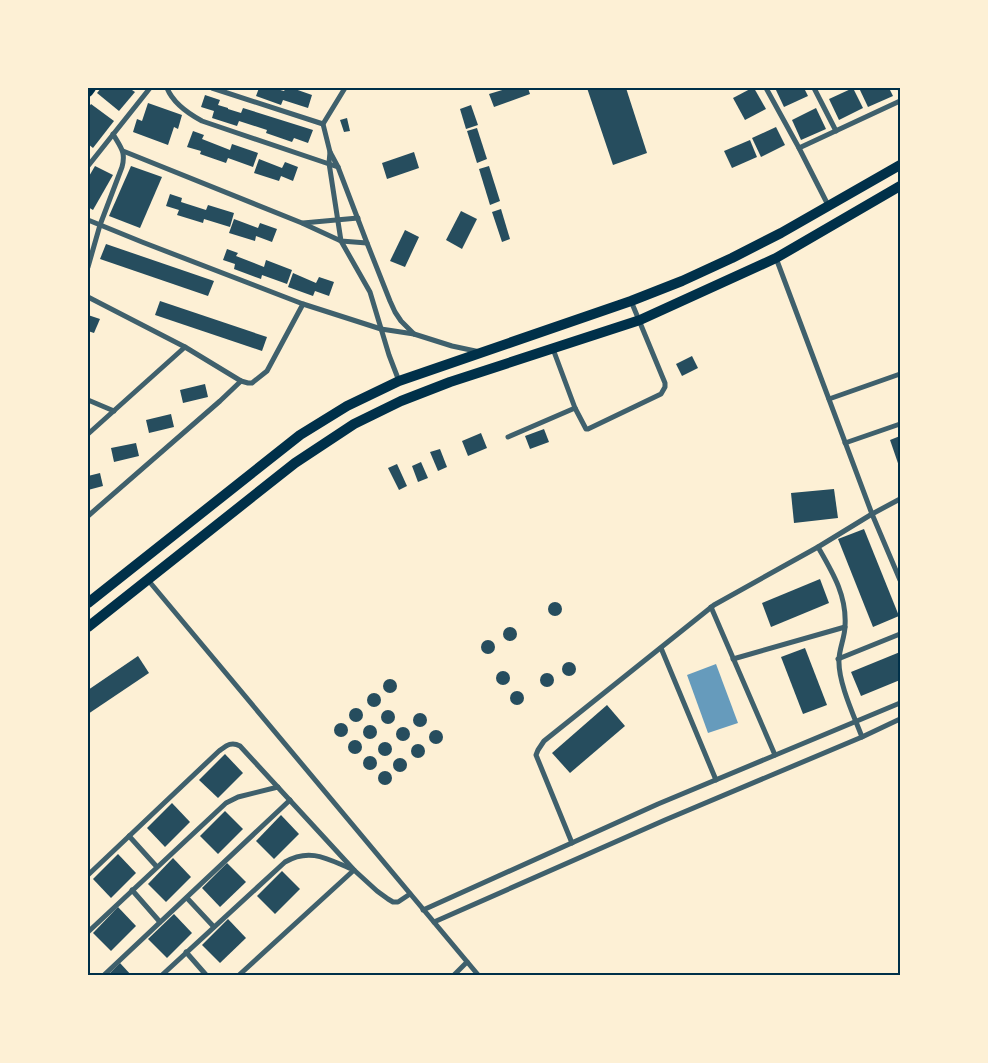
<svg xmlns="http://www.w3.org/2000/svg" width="988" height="1063" font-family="'Nunito Sans',sans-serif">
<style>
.water{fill:#669bbc}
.building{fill:#264d5e}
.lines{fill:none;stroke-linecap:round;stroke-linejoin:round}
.minor{stroke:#3f606c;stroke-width:5}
.primary{stroke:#003049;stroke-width:10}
.neatline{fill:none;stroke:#003049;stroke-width:2}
</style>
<rect width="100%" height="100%" fill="#fdf0d5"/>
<polygon class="water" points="716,664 738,723 708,733 687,675"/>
<g class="building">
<polygon points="101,88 129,88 135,92 119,111 97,93"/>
<polygon points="259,88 273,88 284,91 286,88 292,88 312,95 308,108 283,100 281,105 256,96"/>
<polygon points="509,88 528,88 530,94 494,107 489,94"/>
<polygon points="587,88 626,88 647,153 613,165"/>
<polygon points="752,88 754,88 766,109 745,120 733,98"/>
<polygon points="775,88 804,88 808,96 784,107"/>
<polygon points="853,88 863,108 839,120 829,99"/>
<polygon points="859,88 889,88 893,96 868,107"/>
<polygon points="205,95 220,100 218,105 228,108 228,109 241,113 243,108 313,130 308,143 294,138 292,142 266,133 267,130 239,121 237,126 212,118 214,111 201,107"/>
<polygon points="148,103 182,115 178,129 174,127 168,145 133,132 137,119 142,121"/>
<polygon points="91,104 114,121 93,148 88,144 88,108"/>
<polygon points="471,105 478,125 466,129 460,109"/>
<polygon points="816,108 826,129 801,140 792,120"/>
<polygon points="347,118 350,131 344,132 340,120"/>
<polygon points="776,127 785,145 761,157 752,138"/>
<polygon points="477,128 487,159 477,163 467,131"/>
<polygon points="193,131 204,135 202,139 230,150 232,144 258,153 253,167 228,158 226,163 200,154 201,151 187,147"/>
<polygon points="750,140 757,157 732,168 724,151"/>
<polygon points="414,152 419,168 387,179 382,163"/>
<polygon points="259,159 282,168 285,162 298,167 293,181 281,176 279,181 254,173"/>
<polygon points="95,166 113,175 93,210 88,207 88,178"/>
<polygon points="131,166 162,177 140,228 109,216"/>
<polygon points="489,166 500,201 490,205 479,169"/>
<polygon points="170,194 182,198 181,202 206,210 208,205 234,213 230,227 204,219 203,223 177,215 179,210 166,206"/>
<polygon points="501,209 510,239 502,242 492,212"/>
<polygon points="461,211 477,219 462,249 446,240"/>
<polygon points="234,219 258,228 260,223 277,229 272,242 256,236 255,241 229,233"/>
<polygon points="405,230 419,237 405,267 390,261"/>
<polygon points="106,244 214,281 208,296 100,259"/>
<polygon points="227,249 238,253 236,256 264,267 266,260 292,270 287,284 262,275 261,279 234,269 235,264 223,260"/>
<polygon points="293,273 316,283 319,277 334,282 329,296 315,291 313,296 288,287"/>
<polygon points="160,301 267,337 262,351 155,315"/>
<polygon points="88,315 100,319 94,333 88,331"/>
<polygon points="692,356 698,368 682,376 676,364"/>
<polygon points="205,384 208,397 183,403 180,390"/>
<polygon points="171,414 174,427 149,433 146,420"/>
<polygon points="544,429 549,442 530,449 525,436"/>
<polygon points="481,433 487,448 468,456 462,441"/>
<polygon points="900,436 900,469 890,440"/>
<polygon points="136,443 139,456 114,462 111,448"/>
<polygon points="440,449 447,467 438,471 430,452"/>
<polygon points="421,462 428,478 418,482 412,466"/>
<polygon points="397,464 407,486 399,490 388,468"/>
<polygon points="100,473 103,486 88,490 88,476"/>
<polygon points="834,489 838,518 794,523 791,493"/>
<polygon points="864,529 899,616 873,627 838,539"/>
<polygon points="820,579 829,603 771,627 762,603"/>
<circle cx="555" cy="609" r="7"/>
<circle cx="510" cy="634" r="7"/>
<circle cx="488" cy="647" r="7"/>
<polygon points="805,648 827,705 803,714 781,657"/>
<polygon points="900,652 900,680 861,696 851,672"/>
<polygon points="138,656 149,673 88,714 88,690"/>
<circle cx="569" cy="669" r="7"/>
<circle cx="503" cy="678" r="7"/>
<circle cx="547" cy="680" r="7"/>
<circle cx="390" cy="686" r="7"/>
<circle cx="517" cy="698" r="7"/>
<circle cx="374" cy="700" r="7"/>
<polygon points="607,705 625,726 570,773 552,753"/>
<circle cx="356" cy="715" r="7"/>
<circle cx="388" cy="717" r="7"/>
<circle cx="420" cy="720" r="7"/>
<circle cx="341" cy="730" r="7"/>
<circle cx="370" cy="732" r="7"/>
<circle cx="403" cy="734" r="7"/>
<circle cx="436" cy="737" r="7"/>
<circle cx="355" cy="747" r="7"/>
<circle cx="385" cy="749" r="7"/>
<circle cx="418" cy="751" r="7"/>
<polygon points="225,754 243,773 218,798 199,780"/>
<circle cx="370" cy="763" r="7"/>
<circle cx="400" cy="765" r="7"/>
<circle cx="385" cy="778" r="7"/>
<polygon points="172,803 190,822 165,847 147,828"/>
<polygon points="225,811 243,829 218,854 200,836"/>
<polygon points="281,815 299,834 274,859 256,841"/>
<polygon points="118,854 136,873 111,898 93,879"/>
<polygon points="173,858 191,877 166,902 148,884"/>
<polygon points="227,863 246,882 220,907 202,888"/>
<polygon points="282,871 300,889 275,914 257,896"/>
<polygon points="118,907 136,926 111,951 93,933"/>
<polygon points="174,914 192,933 167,958 148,939"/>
<polygon points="228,919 246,938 220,963 202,945"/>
<polygon points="120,963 132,976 107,976"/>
</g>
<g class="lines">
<g class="minor">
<path d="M167,88c6,15 22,26 35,33l136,46"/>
<polyline points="212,88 323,124"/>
<polyline points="345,88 323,124 330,152 338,167 367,243 390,301 395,312 401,321 414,334"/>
<polyline points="766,88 799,148 828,205"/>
<polyline points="814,88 836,131"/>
<polyline points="900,88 900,89"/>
<polyline points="799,148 900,101"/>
<polyline points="123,151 302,223 341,241 367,243"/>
<polyline points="330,152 329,163 341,241 370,292 389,355 399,381"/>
<polyline points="88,166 150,88"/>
<polyline points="88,220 142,242 303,304 381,329 414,334 452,346 480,352"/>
<polyline points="303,223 358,218"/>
<polyline points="776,258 872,514 900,580"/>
<path d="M88,267l12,-42 22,-58c4,-15 -1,-19 -9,-33"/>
<polyline points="88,297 185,347"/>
<polyline points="553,349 575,408 586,429 588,429 661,394 665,387 665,383 631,301"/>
<polyline points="829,399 900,374"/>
<polyline points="88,400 114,411"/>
<polyline points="88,434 185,347 241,381 248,383 252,383 267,371 303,304"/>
<polyline points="508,437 575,408"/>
<polyline points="845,443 900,424"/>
<polyline points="88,516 220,401 241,381"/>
<polyline points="148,580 479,976"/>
<polyline points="711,607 775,755"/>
<polyline points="661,648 716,780"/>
<polyline points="733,659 845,627"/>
<polyline points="838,659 900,634"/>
<path d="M862,737c-8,-21 -24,-55 -23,-77 0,-11 6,-23 6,-34 2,-30 -12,-53 -27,-79l54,-33 28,-15"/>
<polyline points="129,836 157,867"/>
<polyline points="572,843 536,755 538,750 544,741 714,605 818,547"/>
<path d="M88,875l131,-124c7,-5 12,-10 21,-5l114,124 23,21 11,8 5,3h5l12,-8"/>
<polyline points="132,890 160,922"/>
<polyline points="187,898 214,927"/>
<polyline points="423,910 658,804 900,703"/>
<polyline points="434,922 665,820 862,737 900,719"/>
<polyline points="88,932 226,803 238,797 278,787"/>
<polyline points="186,952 207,976"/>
<polyline points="103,976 290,800"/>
<path d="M161,976l124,-114c26,-15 44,-2 69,8l-116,106"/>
<polyline points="453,976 467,962"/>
</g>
<g class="primary">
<polyline points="88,92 91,88"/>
<polyline points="88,603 300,435 347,406 399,381 631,301 682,281 732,258 781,233 900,165"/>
<polyline points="88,627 295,463 354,424 401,401 450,382 640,320 776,258 900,186"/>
</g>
</g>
<rect width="988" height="1063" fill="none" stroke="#fdf0d5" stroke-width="178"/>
<rect x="89" y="89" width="810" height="885" class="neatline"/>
</svg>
